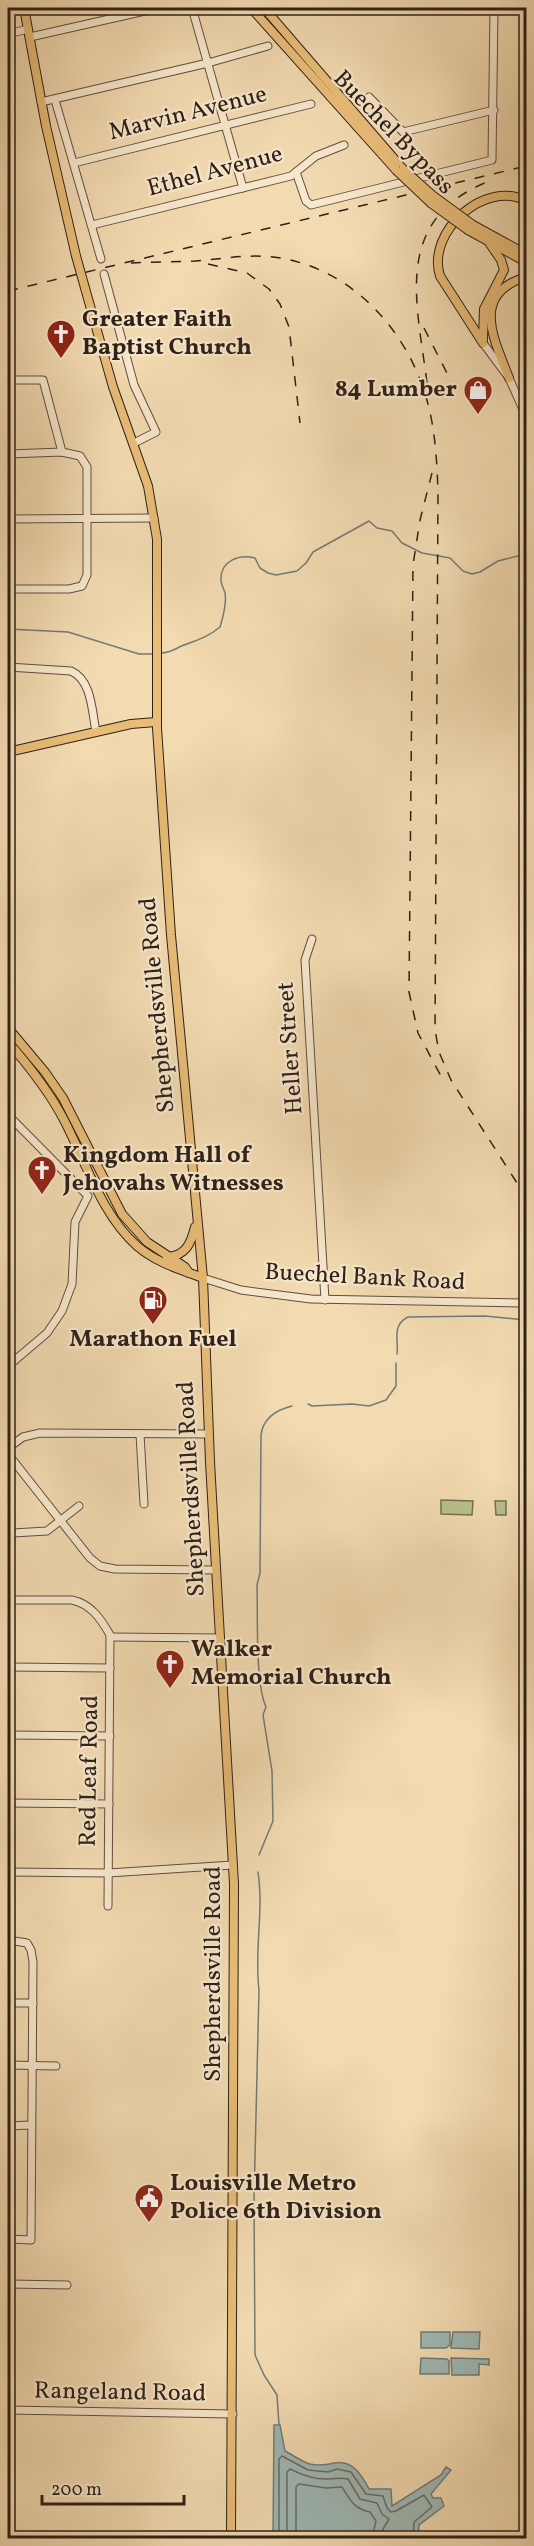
<svg xmlns="http://www.w3.org/2000/svg" width="534" height="2546" font-family="Vollkorn,serif">
<style>
.green{fill:#bac08c;stroke:#747052;stroke-width:1.5}
.water{fill:#9eb8b5;stroke:#727b76;stroke-width:1.5}
.lines{fill:none;stroke-linecap:round;stroke-linejoin:round}
.shore{stroke:#666c66;stroke-width:1.5}
.stream{stroke:#727b76;stroke-width:1.5}
.minor-casing{stroke:#604e3e;stroke-width:9}
.major-casing{stroke:#2f2017;stroke-width:10}
.minor{stroke:#f7e7cc;stroke-width:7}
.major{stroke:#e9bd78;stroke-width:8}
.rail{stroke:#2f2017;stroke-width:1.5;stroke-dasharray:10 10;stroke-linecap:butt}
.major-bridge-casing{stroke:#2f2017;stroke-width:10;stroke-linecap:butt}
.major-bridge{stroke:#e9bd78;stroke-width:8}
.labels{text-anchor:middle;dominant-baseline:central;stroke-width:4.5;stroke-linejoin:round;paint-order:stroke}
.street-label{font-size:24px;fill:#2f2017;stroke:#f7e7cc}
.poi-label{font-size:24px;font-weight:bold;fill:#2f2017;stroke:#f7e7cc;text-anchor:start}
</style>
<rect width="100%" height="100%" fill="#f2dab1"/>
<filter id="stains"><feTurbulence type="fractalNoise" baseFrequency=".00333" numOctaves="4"/><feColorMatrix values="0 0 0 0 .2 0 0 0 0 .09 0 0 0 0 .02 0 0 0 .5 -.17"/></filter>
<radialGradient id="worn" r=".72"><stop offset=".6" stop-color="#630" stop-opacity="0"/><stop offset="1" stop-color="#630" stop-opacity=".3"/></radialGradient>
<g class="green">
<polygon points="441,1500 473,1501 472,1515 441,1514"/>
<polygon points="495,1501 506,1501 506,1515 496,1515"/>
</g>
<g class="water">
<polygon points="421,2332 450,2332 450,2345 446,2348 421,2348"/>
<polygon points="453,2332 480,2332 479,2349 451,2348"/>
<polygon points="421,2358 447,2359 449,2361 449,2374 420,2374"/>
<polygon points="451,2358 489,2359 489,2365 479,2364 479,2375 452,2375"/>
<path d="M274,2425h6l5,26c8,4 17,11 25,13 9,2 16,1 24,-1 19,-4 28,13 35,26h22l1,17 49,-31 5,-8 5,3 -20,24 2,4h8l3,8 -25,19 -1,13h-11l-11,-4 -3,4h-120z"/>
</g>
<g class="lines">
<g class="shore">
<polyline points="279,2538 279,2459 282,2456 308,2470 328,2472 337,2469 351,2472 366,2494 383,2496 387,2508 391,2512 396,2511 424,2495 432,2507 414,2522 413,2538"/>
<path d="M287,2538v-66l3,-3c12,6 24,11 38,10 8,0 11,-2 20,0l12,20 17,4 5,11 7,5 -7,12 -1,7"/>
<path d="M296,2538v-51l3,-3 27,4 16,-1c8,13 12,22 28,25l6,9 -4,17"/>
</g>
<g class="stream">
<polyline points="8,629 68,632 139,654 153,654"/>
<path d="M161,653c10,0 15,-5 23,-8 14,-5 24,-8 36,-18 3,-10 7,-23 5,-34 -1,-4 -4,-8 -4,-13 -1,-19 18,-26 34,-22l5,10 8,5 8,2 21,-4 9,-8 7,-11 56,-31 8,7 15,3 10,12 20,10 28,5 13,13 9,3 8,-2 18,-11 28,-7"/>
<path d="M397,1354c2,-12 -6,-29 11,-37l77,-1 41,4"/>
<polyline points="308,1404 312,1406 352,1404 369,1406 386,1400 396,1386 396,1363"/>
<path d="M259,1855l14,-34 -1,-50 -9,-56 3,-8c-11,-24 -8,-91 -9,-122l3,-12 1,-138c2,-17 15,-25 31,-29"/>
<path d="M258,1872c6,39 -4,79 1,118l-5,209 1,156 9,20 13,20 2,30"/>
</g>
<g class="minor-casing">
<g id="minor">
<polyline points="192,8 243,188"/>
<polyline points="8,34 28,29"/>
<polyline points="30,37 158,8"/>
<polyline points="369,97 403,132 494,110"/>
<polyline points="55,100 101,259"/>
<polyline points="41,102 208,63 268,46"/>
<polyline points="74,163 311,104"/>
<polyline points="296,172 306,201 311,205 492,160 494,8"/>
<polyline points="92,225 291,176 316,156 344,145"/>
<polyline points="104,274 134,385 156,432 134,443"/>
<polyline points="483,343 509,378 526,416"/>
<polyline points="8,380 43,380 62,452"/>
<polyline points="8,454 62,452 80,456 87,467 87,575 82,586 69,589 8,589"/>
<polyline points="8,519 154,518"/>
<path d="M8,667l63,4c21,9 21,41 25,61"/>
<polyline points="312,939 305,960 325,1300"/>
<polyline points="8,1115 88,1196 75,1222 72,1284 62,1311 47,1333 8,1366"/>
<polyline points="203,1278 241,1290 311,1299 526,1303"/>
<polyline points="140,1434 144,1504"/>
<polyline points="8,1448 23,1437 40,1433 208,1434"/>
<polyline points="8,1454 90,1558 100,1566 115,1569 216,1570"/>
<polyline points="13,1533 47,1531 79,1506"/>
<path d="M8,1600h64c19,4 29,19 38,35l-2,271"/>
<polyline points="110,1637 220,1638"/>
<polyline points="8,1667 110,1668"/>
<polyline points="8,1735 110,1736"/>
<polyline points="8,1803 109,1804"/>
<polyline points="8,1872 108,1873 233,1865"/>
<polyline points="8,1940 27,1943 31,1950 33,1962 31,2240 8,2239"/>
<polyline points="8,2003 33,2003"/>
<polyline points="8,2065 56,2066"/>
<polyline points="8,2126 31,2125"/>
<polyline points="8,2284 67,2285"/>
<polyline points="8,2410 233,2414"/>
</g>
</g>
<g class="major-casing">
<g id="major">
<polyline points="24,8 46,126 76,256"/>
<polyline points="251,8 396,170"/>
<polyline points="264,8 403,169"/>
<polyline points="473,225 526,254"/>
<polyline points="468,230 526,262"/>
<polyline points="85,288 113,387 148,486 157,539 157,728 171,935 203,1278 210,1462 234,1884 231,2538"/>
<polyline points="483,339 484,309 504,270 501,260 490,244"/>
<path d="M483,343l-43,-67c-14,-45 46,-97 86,-75"/>
<path d="M509,378c-14,-37 -40,-84 17,-101"/>
<polyline points="8,752 131,724 156,722"/>
<polyline points="8,1028 45,1072 63,1098 122,1214 147,1242 185,1267 189,1273"/>
<path d="M8,1042c21,24 41,49 56,78 22,42 37,94 73,126 20,17 42,23 66,32"/>
<path d="M167,1257c19,-1 24,-14 28,-30"/>
</g>
</g>
<use href="#minor" class="minor"/>
<use href="#major" class="major"/>
<g class="rail">
<path d="M131,263c21,-1 43,-1 64,-2 26,-2 52,-7 78,-4 75,9 132,69 153,140 9,29 11,64 12,95l-3,538 4,22 12,28 75,117"/>
<polyline points="208,264 247,273 269,289 280,304 289,327 300,423"/>
<polyline points="8,291 526,166"/>
<polyline points="424,328 450,379"/>
<path d="M427,383c-10,-81 -35,-162 60,-201"/>
<polyline points="432,473 420,520 413,565 409,992 418,1033 442,1078"/>
</g>
<g class="major-bridge-casing">
<g id="major-bridge">
<polyline points="403,169 432,195 473,225"/>
<polyline points="396,170 432,204 468,230"/>
<polyline points="76,256 85,288"/>
</g>
</g>
<use href="#major-bridge" class="major-bridge"/>
</g>
<defs>
<g id="church-pin" transform="scale(1.5)"><path d="M0 17L-7.5 6A9.5 9.5 0 1 1 7.5 6Z" fill="#8f2418" stroke="#f7e7cc"/><path d="M-1.2-6h2.4v3.5h3.3v2.4h-3.3V6h-2.4V-.1h-3.3v-2.4h3.3Z" fill="#fff"/></g>
<g id="shop-pin" transform="scale(1.5)"><path d="M0 17L-7.5 6A9.5 9.5 0 1 1 7.5 6Z" fill="#8f2418" stroke="#f7e7cc"/><path d="M-5-2.5h2.3a2.7 3.5 0 0 1 5.4 0H5L5.5 6h-11ZM-1.5-2.5h3a1.5 2.3 0 0 0-3 0Z" fill="#fff"/></g>
<g id="fuel-pin" transform="scale(1.5)"><path d="M0 17L-7.5 6A9.5 9.5 0 1 1 7.5 6Z" fill="#8f2418" stroke="#f7e7cc"/><path d="M-5.5-6h7V0h2V4h1.3V-2.5L3-4.5l.8-.8L6-3V5H2.5V1h-1V6h-7ZM-4.2-4.7v3.2H.2V-4.7Z" fill="#fff"/></g>
<g id="civic-pin" transform="scale(1.5)"><path d="M0 17L-7.5 6A9.5 9.5 0 1 1 7.5 6Z" fill="#8f2418" stroke="#f7e7cc"/><path d="M-.6-6.5H3V-4.5H.6V-3L4-1V1h2V6H-6V1h2V-1L-.6-3ZM-1.2 2.5V6h2.4V2.5Z" fill="#fff"/></g>
</defs>
<g fill-rule="evenodd">
<use href="#church-pin" x="61" y="334"/>
<use href="#shop-pin" x="478" y="390"/>
<use href="#church-pin" x="42" y="1170"/>
<use href="#fuel-pin" x="153" y="1300"/>
<use href="#church-pin" x="170" y="1664"/>
<use href="#civic-pin" x="149" y="2198"/>
</g>
<g class="labels">
<g class="street-label">
<text transform="translate(188 114) rotate(-14)">Marvin Avenue</text>
<text transform="translate(393 133) rotate(46)">Buechel Bypass</text>
<text transform="translate(215 172) rotate(-15)">Ethel Avenue</text>
<text transform="translate(158 1005) rotate(-95)">Shepherdsville Road</text>
<text transform="translate(291 1048) rotate(-94)">Heller Street</text>
<text transform="translate(365 1278) rotate(3)">Buechel Bank Road</text>
<text transform="translate(192 1489) rotate(-93)">Shepherdsville Road</text>
<text transform="translate(90 1771) rotate(-89)">Red Leaf Road</text>
<text transform="translate(214 1974) rotate(-90)">Shepherdsville Road</text>
<text transform="translate(120 2393) rotate(1)">Rangeland Road</text>
</g>
<g class="poi-label">
<text x="82" y="320">Greater Faith<tspan x="82" dy="28">Baptist Church</tspan></text>
<text x="457" y="390" text-anchor="end">84 Lumber</text>
<text x="63" y="1156">Kingdom Hall of<tspan x="63" dy="28">Jehovahs Witnesses</tspan></text>
<text x="153" y="1340" text-anchor="middle">Marathon Fuel</text>
<text x="191" y="1650">Walker<tspan x="191" dy="28">Memorial Church</tspan></text>
<text x="170" y="2184">Louisville Metro<tspan x="170" dy="28">Police 6th Division</tspan></text>
</g>
</g>
<rect width="534" height="2546" fill="none" stroke="#f2dab1" stroke-width="30"/>
<rect x="9" y="9" width="516" height="2528" fill="none" stroke="#2f2017" stroke-width="3"/>
<rect x="15" y="15" width="504" height="2516" fill="none" stroke="#2f2017" stroke-width="1.5"/>
<path d="M42 2495v9h142v-9" fill="none" stroke="#2f2017" stroke-width="3"/>
<text x="51" y="2495" font-size="18" fill="#2f2017" stroke="#f7e7cc" stroke-width="4.5" paint-order="stroke">200 m</text>
<rect width="100%" height="100%" filter="url(#stains)"/>
<rect width="100%" height="100%" fill="url(#worn)"/>
</svg>
